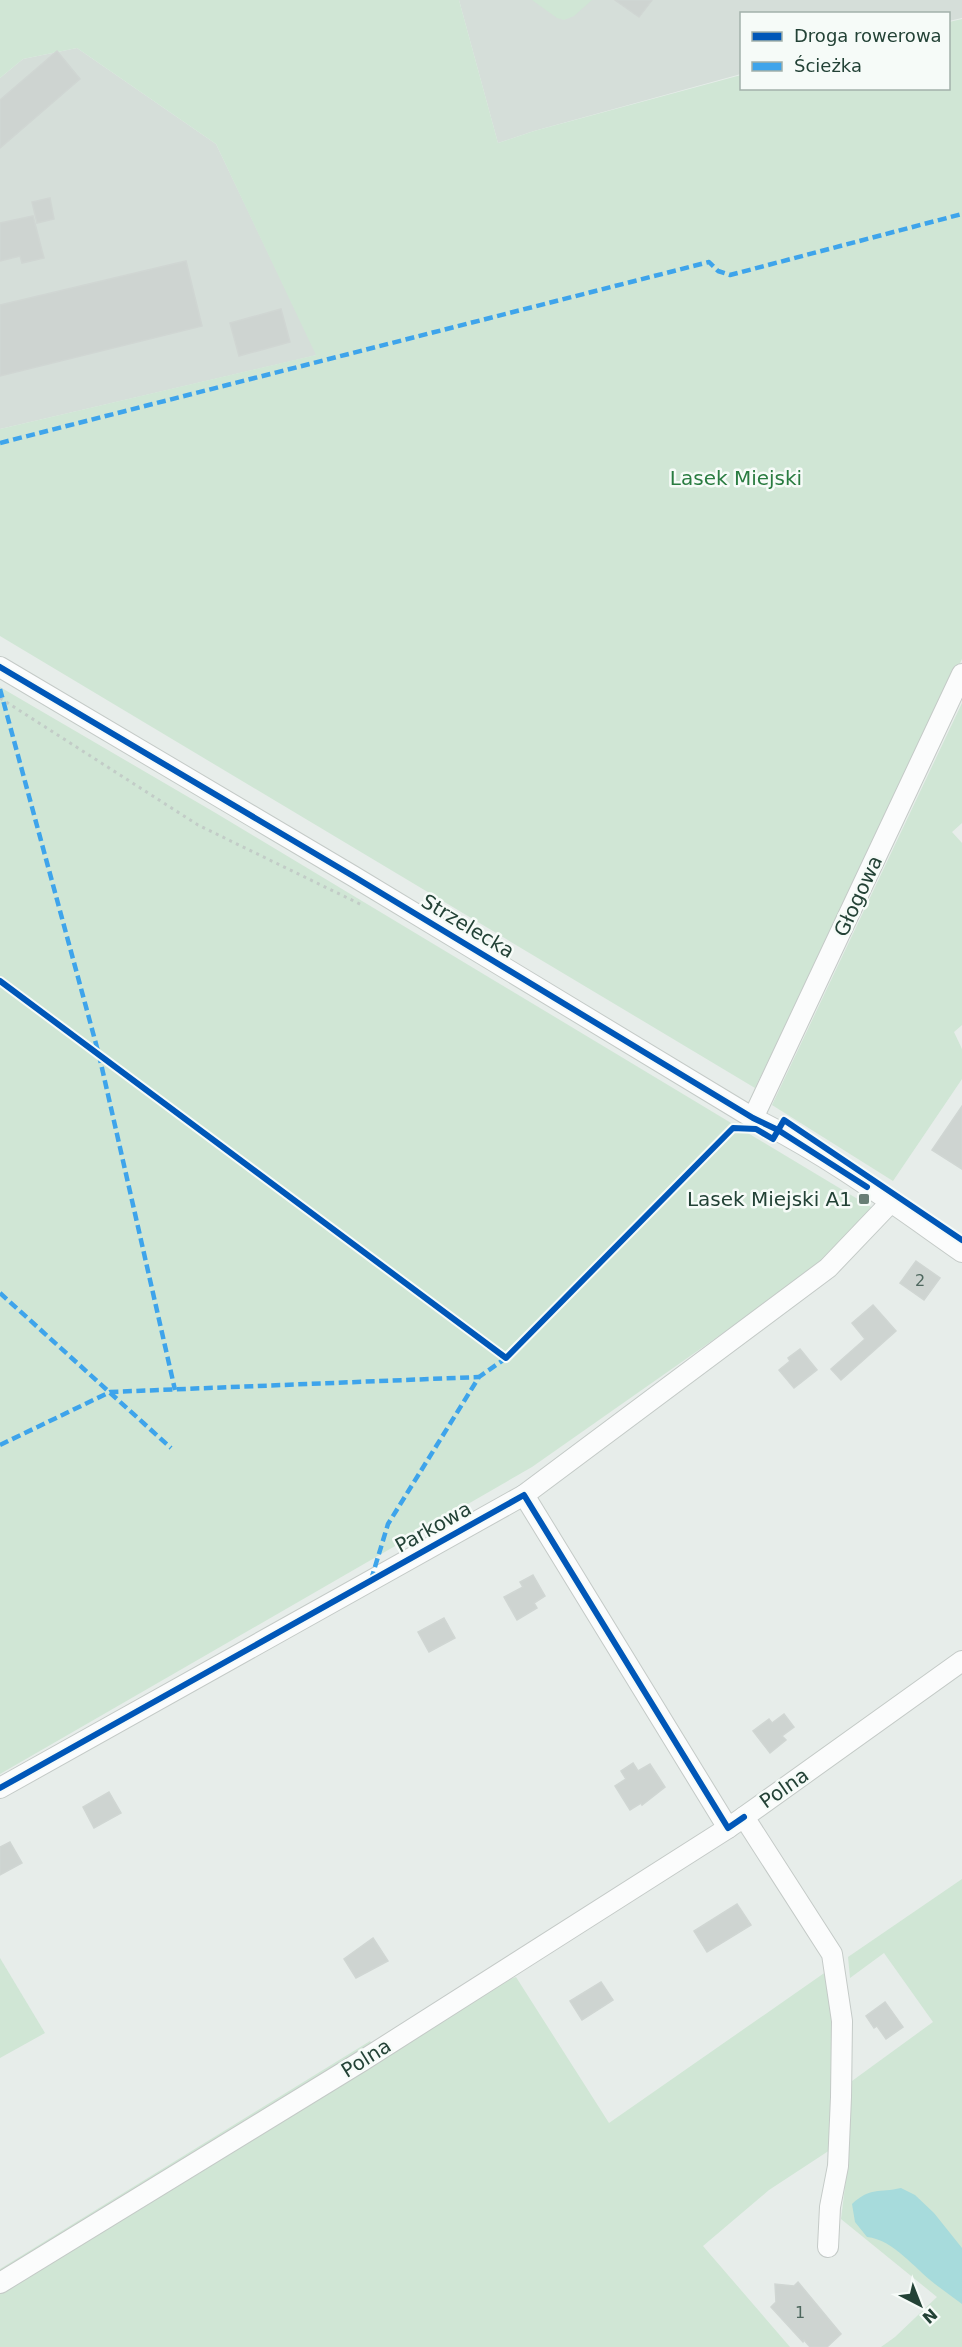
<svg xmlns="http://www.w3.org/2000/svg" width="962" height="2347" font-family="'DejaVu Sans',sans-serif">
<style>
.built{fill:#d5ded9}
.green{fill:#d0e6d5}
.water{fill:#a7dbdc}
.building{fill:#ced4d1;stroke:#d0d6d3;stroke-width:1.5}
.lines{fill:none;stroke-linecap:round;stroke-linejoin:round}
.minor-casing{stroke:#c4cac7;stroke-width:22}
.path{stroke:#c2ccc7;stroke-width:3;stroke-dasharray:3 4.5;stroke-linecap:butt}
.minor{stroke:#fbfcfc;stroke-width:20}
.quiet{stroke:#3ea4eb;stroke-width:4.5;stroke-dasharray:9 4.5;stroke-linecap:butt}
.cycleway-casing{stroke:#f6fbf8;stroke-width:10}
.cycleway{stroke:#0057b8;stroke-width:6}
.poi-dot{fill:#687e75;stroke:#f6fbf8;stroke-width:2}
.labels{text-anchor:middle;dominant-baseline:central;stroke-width:5;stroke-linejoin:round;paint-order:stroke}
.number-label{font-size:16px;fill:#4e675e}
.park-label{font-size:20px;fill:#2a7c41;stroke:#f6fbf8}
.street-label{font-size:20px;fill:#234236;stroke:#f6fbf8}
.poi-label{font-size:20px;fill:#234236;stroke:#f6fbf8;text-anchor:end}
</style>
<rect width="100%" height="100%" fill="#e7edea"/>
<g class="built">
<polygon points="459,0 962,0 962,18 949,21 948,14 742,14 741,74 534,131 498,143"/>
<polygon points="77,48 216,144 317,355 0,429 0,78 23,59"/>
</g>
<g class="green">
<polygon points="0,0 459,0 498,143 534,131 741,75 742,88 948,88 949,22 962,19 962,659 755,1088 0,636 0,429 316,355 216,144 77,48 23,59 0,78"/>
<polygon points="532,0 592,0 574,16 564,20 557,18"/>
<polygon points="0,687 214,812 876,1210 823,1263 532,1467 0,1774"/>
<polygon points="962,703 962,823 952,832 962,843 962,1025 954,1032 962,1049 962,1079 893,1181 772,1105"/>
<polygon points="962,1879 962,2347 881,2347 895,2337 937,2297 841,2219 847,2171 852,2081 933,2022 884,1953 850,1978 848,1957"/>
<polygon points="0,1958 45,2033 0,2058"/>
<polygon points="830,1969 835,2061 830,2150 769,2190 703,2246 790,2347 0,2347 0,2269 370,2041 379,2057 495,1984 516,1977 609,2123"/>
</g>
<path class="water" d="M901,2188l14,7 19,18 28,35v56c-9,-7 -18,-13 -27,-20 -21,-16 -41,-44 -68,-47l-12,-15 -3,-18c18,-17 27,-11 49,-16z"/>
<g class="building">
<polygon points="615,0 652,0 639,17"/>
<polygon points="57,51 80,79 0,148 0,100"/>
<polygon points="50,198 54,219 37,223 32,202"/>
<polygon points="33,216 44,258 22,263 20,256 0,261 0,223"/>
<polygon points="186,261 202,326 0,376 0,305"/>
<polygon points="281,309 290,342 239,356 230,323"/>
<polygon points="962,1106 962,1169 932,1150"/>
<polygon points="916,1261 940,1278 924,1300 900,1283"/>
<polygon points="873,1305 896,1331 841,1380 831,1369 865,1339 852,1323"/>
<polygon points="800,1349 817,1370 794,1388 779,1370 790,1361 788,1358"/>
<polygon points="533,1575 545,1596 534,1603 537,1608 517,1620 504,1597 523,1587 520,1582"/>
<polygon points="444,1618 455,1638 429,1652 418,1632"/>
<polygon points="784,1714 794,1727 782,1736 786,1740 770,1753 753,1731 769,1719 772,1723"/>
<polygon points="633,1763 638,1771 650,1764 665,1787 642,1805 641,1803 630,1810 615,1786 626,1779 621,1771"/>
<polygon points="109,1792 121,1813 94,1828 83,1807"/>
<polygon points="10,1842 22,1863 0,1875 0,1847"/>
<polygon points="737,1904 751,1925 707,1952 694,1931"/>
<polygon points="373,1938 388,1961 356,1978 344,1959"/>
<polygon points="601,1982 613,2000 582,2020 570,2001"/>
<polygon points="885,2002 903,2027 886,2039 877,2026 874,2028 866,2016"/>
<polygon points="798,2282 841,2334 827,2347 810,2347 804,2340 803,2342 771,2307 776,2302 775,2284 794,2286"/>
</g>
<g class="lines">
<g class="minor-casing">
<g id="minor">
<path d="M0,667l353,209 400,242c74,36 142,87 209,134"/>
<polyline points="753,1118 962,674"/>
<polyline points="524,1495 828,1268 891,1202"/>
<polyline points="0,1788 524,1495 728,1828 744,1817"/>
<polyline points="828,2247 830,2207 838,2166 841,2097 842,2021 832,1954 744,1817 962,1661"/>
<polyline points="0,2283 362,2061 728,1828"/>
</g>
</g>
<polyline class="path" points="0,698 198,825 364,906"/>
<use href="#minor" class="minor"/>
<g class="quiet">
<polyline points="0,443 709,262 718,271 730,275 962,214"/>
<polyline points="0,689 99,1055 175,1390"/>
<polyline points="0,1293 171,1448"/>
<polyline points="0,1445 110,1392 479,1377"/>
<polyline points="371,1580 388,1524 479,1377 506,1358"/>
</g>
<g class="cycleway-casing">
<g id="cycleway">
<polyline points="0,667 353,876 753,1118 778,1130 867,1187"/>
<polyline points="0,981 506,1358 733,1128 756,1129 773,1139 784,1120 962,1240"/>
<polyline points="0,1788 524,1495 728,1828 744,1817"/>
</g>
</g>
<use href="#cycleway" class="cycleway"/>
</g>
<rect class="poi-dot" x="858" y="1193" width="12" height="12" rx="3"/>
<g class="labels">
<g class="number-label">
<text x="920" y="1280">2</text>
<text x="800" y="2312">1</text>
</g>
<g class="park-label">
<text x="736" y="478">Lasek Miejski</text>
</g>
<g class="street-label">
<text transform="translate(858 896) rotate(-65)">Głogowa</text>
<text transform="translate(468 926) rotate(31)">Strzelecka</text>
<text transform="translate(433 1527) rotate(-29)">Parkowa</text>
<text transform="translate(784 1788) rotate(-35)">Polna</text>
<text transform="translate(366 2058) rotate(-32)">Polna</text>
</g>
<g class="poi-label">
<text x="852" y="1199">Lasek Miejski A1</text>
</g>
</g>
<rect x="740" y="12" width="210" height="78" fill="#f6fbf8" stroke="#a2b1aa" stroke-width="1.5"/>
<rect x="752" y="32" width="30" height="9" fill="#0057b8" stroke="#a2b1aa" stroke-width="1.5"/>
<text x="794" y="42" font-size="18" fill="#234236">Droga rowerowa</text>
<rect x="752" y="62" width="30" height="9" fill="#3ea4eb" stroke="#a2b1aa" stroke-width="1.5"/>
<text x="794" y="72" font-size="18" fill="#234236">Ścieżka</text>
<g transform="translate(920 2305) rotate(138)" stroke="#f6fbf8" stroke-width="4.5" paint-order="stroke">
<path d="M0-4.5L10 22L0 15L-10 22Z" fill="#234236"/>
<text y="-9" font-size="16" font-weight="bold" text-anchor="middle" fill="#234236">N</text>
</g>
</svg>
